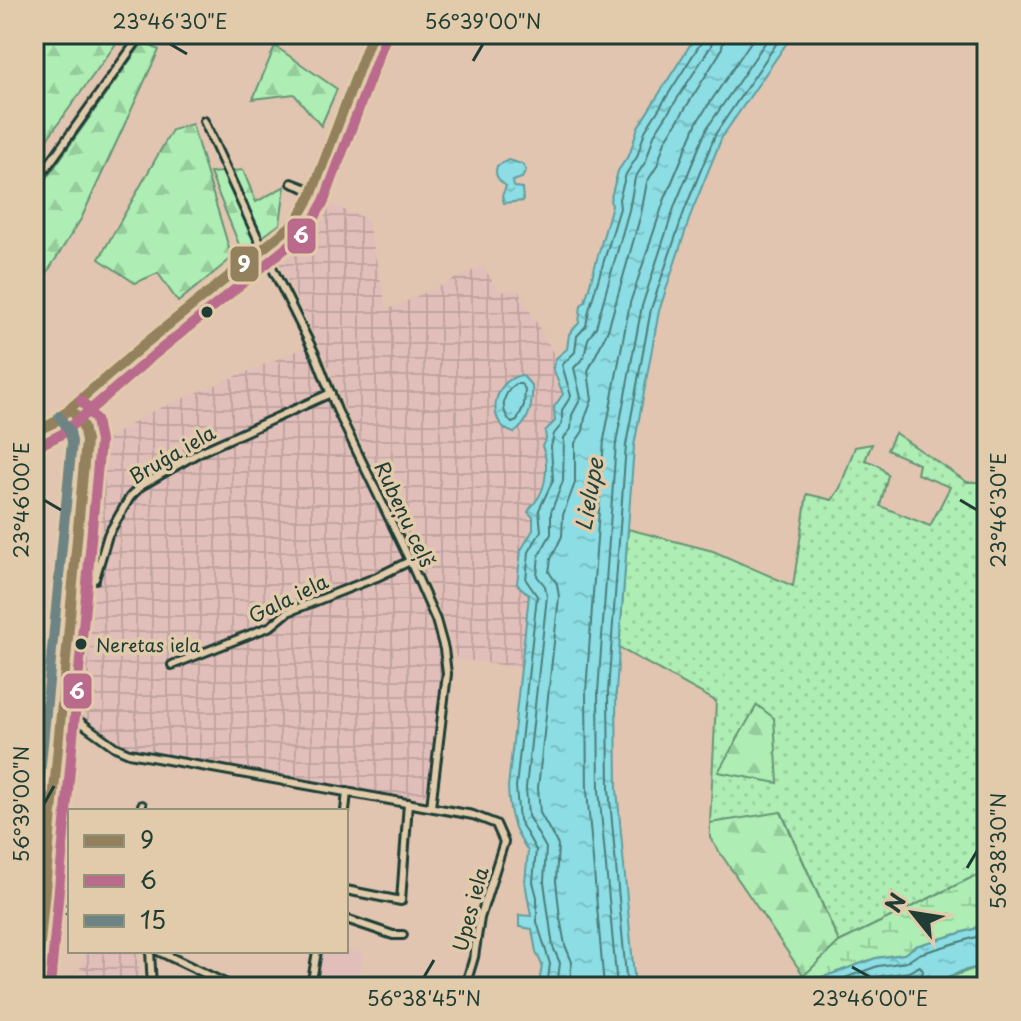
<svg xmlns="http://www.w3.org/2000/svg" width="1021" height="1021" font-family="'Playpen Sans',sans-serif">
<style>
.built{fill:#e1beb9}
.industrial{fill:url(#industrial-grid)}
.grass{fill:url(#grass-dots);stroke:#669574;stroke-width:2}
.forest{fill:url(#forest-firs);stroke:#669574;stroke-width:2}
.wetland{fill:url(#wetland-marsh);stroke:#669574;stroke-width:2}
.water{fill:url(#water-ripples);stroke:#609d9e;stroke-width:2}
.lines{fill:none;stroke-linecap:round;stroke-linejoin:round}
.shore{stroke:#4b7d7a;stroke-width:2}
.minor-casing{stroke:#1f3d34;stroke-width:12}
.major-casing{stroke:#1f3d34;stroke-width:14}
.minor{stroke:#e1cbab;stroke-width:6}
.major{stroke:#fedf80;stroke-width:8}
.bus-1-casing{stroke:#e1cbab;stroke-width:16}
.bus-2-casing{stroke:#e1cbab;stroke-width:16}
.bus-3-casing{stroke:#e1cbab;stroke-width:16}
.bus-1{stroke:#93805c;stroke-width:10}
.bus-2{stroke:#ba6b8c;stroke-width:10}
.bus-3{stroke:#6e8484;stroke-width:10}
.ticks{fill:none;stroke:#1f3d34;stroke-width:3}
.bus-dot{fill:#1f3d34;stroke:#e1cbab;stroke-width:3}
.labels{text-anchor:middle;dominant-baseline:central;stroke-width:7;stroke-linejoin:round;paint-order:stroke}
.bus-label{font-size:18px;fill:#1f3d34;stroke:#e1cbab;text-anchor:start}
.street-label{font-size:20px;fill:#1f3d34;stroke:#e1cbab}
.water-label{font-size:22px;font-style:italic;fill:#24453d;stroke:#e1cbab}
.line-badge{stroke:#e1cbab;stroke-width:3}
.badge-label{font-size:22px;text-anchor:middle;font-weight:bold;fill:#fff}
.neatline{fill:none;stroke:#1f3d34;stroke-width:3}
.ticks-label{font-size:20px;text-anchor:middle;fill:#1f3d34}
</style>
<defs>
<pattern id="industrial-grid" width="8" height="8" patternUnits="userSpaceOnUse" patternTransform="scale(2)"><rect width="8" height="8" fill="#e1beb9"/><path d="M0 4h8M4 0v8" fill="none" stroke="#c1a4a0"/></pattern>
<pattern id="grass-dots" width="8" height="8" patternUnits="userSpaceOnUse" patternTransform="scale(2)"><rect width="8" height="8" fill="#aeedb4"/><path d="M2 2h.1M6 6h.1" fill="none" stroke="#95cc9b" stroke-width="1.8" stroke-linecap="round"/></pattern>
<pattern id="forest-firs" width="22" height="20" patternUnits="userSpaceOnUse" patternTransform="scale(2)"><rect width="22" height="20" fill="#aeedb4"/><path d="M5 1l3.5 6h-7zM16 11l3.5 6h-7z" fill="#95cc9b"/></pattern>
<pattern id="wetland-marsh" width="20" height="14" patternUnits="userSpaceOnUse" patternTransform="scale(2)"><rect width="20" height="14" fill="#aeedb4"/><path d="M1 5h8M5 5V1M11 12h8M15 12V8" fill="none" stroke="#95cc9b"/></pattern>
<pattern id="water-ripples" width="26" height="14" patternUnits="userSpaceOnUse" patternTransform="scale(2)"><rect width="26" height="14" fill="#8cdde4"/><path d="M2 4q2-2 4 0t4 0M15 11q2-2 4 0t4 0" fill="none" stroke="#78bfc4"/></pattern>
</defs>
<rect width="100%" height="100%" fill="#e1c5b1"/>
<filter id="ink" filterUnits="userSpaceOnUse"><feTurbulence type="fractalNoise" baseFrequency=".0125" numOctaves="2"/><feDisplacementMap in="SourceGraphic" scale="16" xChannelSelector="R" yChannelSelector="G"/><feConvolveMatrix kernelMatrix="1 2 1 2 8 2 1 2 1" color-interpolation-filters="sRGB"/></filter>
<g filter="url(#ink)">
<polygon class="built" points="346,949 363,952 357,985 316,976 321,951 346,951"/>
<g class="industrial">
<polygon points="331,205 367,219 387,310 483,266 499,292 518,290 556,358 553,368 563,394 555,421 545,431 546,478 536,501 533,529 521,550 517,583 529,595 523,668 457,659 436,599 342,402 327,362 275,254"/>
<polygon points="306,347 347,442 425,603 439,645 442,673 427,793 418,800 127,748 103,734 82,716 77,707 100,443 153,411"/>
<polygon points="86,951 138,951 141,987 91,987 93,982 80,968"/>
</g>
<polygon class="grass" points="895,433 967,482 984,482 987,475 987,569 977,589 987,594 987,632 979,627 979,647 987,647 987,876 975,876 839,942 782,813 710,823 716,701 619,648 628,529 713,551 793,586 807,494 832,500 840,488 855,447 872,444 865,460 878,465 888,475 880,506 930,526 950,487 917,474 919,464 887,450"/>
<g class="forest">
<polygon points="34,34 123,34 34,157"/>
<polygon points="143,42 159,50 81,219 34,293 34,196"/>
<polygon points="275,46 337,89 321,126 294,94 253,99"/>
<polygon points="192,124 232,258 178,302 158,273 135,283 99,259 172,130"/>
<polygon points="243,170 256,202 285,186 280,224 242,252 210,173"/>
<polygon points="757,705 774,718 778,783 718,772"/>
<polygon points="781,812 839,942 804,976 710,838 710,823"/>
</g>
<g class="wetland">
<polygon points="975,876 987,876 987,919 974,929 916,946 904,954 876,958 815,980 809,987 792,987 839,942"/>
<path d="M987,965v22h-71c25,-4 46,-16 71,-22z"/>
</g>
<g class="water">
<path d="M697,34h96l-71,103 -30,74 -33,100 -25,135 -18,245 1,98 18,198h-94l-2,-3 3,-19 -6,-13 -4,-23 -13,-2v-12l12,1 -6,-34 3,-31c-15,-21 -19,-38 -20,-64l21,-192 -12,-11 4,-34 12,-20v-13l-5,-5c2,-4 5,-7 8,-11 11,-14 13,-39 6,-55l4,-7 -1,-8 10,-10 -1,-14 9,-13 -10,-26 3,-10 11,-9 2,-15 10,-11 2,-18 4,-3 27,-97 -2,-4 8,-30 12,-18 8,-26z"/>
<path d="M508,160l14,4 4,6 -4,8 -9,3 1,6 8,1 1,13 -19,2 -2,-7 4,-10c-8,-6 -12,-11 -9,-20z"/>
<path d="M522,375l10,11c1,18 -2,36 -18,47 -30,-9 -21,-54 8,-58z"/>
<polygon points="987,919 987,965 962,971 936,984 916,987 809,987 815,980 876,958 904,954 916,946 974,929"/>
</g>
<g class="lines">
<g class="shore">
<path d="M516,384h5l4,5 -1,16 -7,16 -5,2c-12,-12 -11,-29 4,-39z"/>
<polyline points="547,987 550,964 537,922 537,897 533,882 536,850 519,820 516,787 537,596 526,580 529,552 541,531 539,510 553,480 551,447 554,434 562,424 562,410 571,396 562,365 575,352 577,336 586,326 589,310 620,208 619,199 626,174 637,157 645,131 702,41 703,34"/>
<polyline points="557,987 560,963 553,947 544,882 546,848 528,816 526,788 547,596 545,586 537,576 539,555 551,534 551,512 563,481 564,438 571,429 572,415 581,398 574,368 584,357 588,339 596,327 629,210 635,178 646,161 654,135 711,46 713,34"/>
<polyline points="569,987 572,962 565,945 560,918 556,881 558,845 540,813 538,788 559,597 557,584 549,572 551,559 562,536 563,515 575,483 575,443 583,431 585,418 592,400 588,371 608,330 641,214 647,182 657,166 665,141 721,51 725,34"/>
<polyline points="604,987 587,791 586,692 604,440 630,303 664,201 697,122 756,34"/>
<polyline points="617,987 599,790 598,692 616,443 642,306 675,205 707,128 771,34"/>
<polyline points="627,987 609,789 608,692 626,445 651,309 685,209 716,133 783,34"/>
<polyline points="820,987 878,966 907,962 919,954 976,937 987,928"/>
<polyline points="852,987 881,976 909,972 920,966 923,971 919,987"/>
</g>
<g class="minor-casing">
<g id="minor">
<polyline points="204,121 260,243 316,356 337,410 410,561 436,620 444,649 447,674 431,807"/>
<polyline points="292,183 313,191"/>
<polyline points="34,185 142,34"/>
<polyline points="74,579 95,579 108,535 130,497 141,486 200,452 331,393"/>
<polyline points="172,665 271,626 288,612 377,577 416,558"/>
<polyline points="61,708 115,747 129,753 473,815 496,824 504,842 480,918 474,957 465,987"/>
<polyline points="142,805 142,811"/>
<polyline points="345,811 347,792"/>
<polyline points="346,890 401,901 408,803"/>
<polyline points="43,903 70,910"/>
<polyline points="346,919 393,935 403,935"/>
<polyline points="150,951 152,987"/>
<polyline points="158,951 233,987"/>
<polyline points="36,987 49,825 86,441 83,426 70,408"/>
<polyline points="311,987 317,951"/>
</g>
</g>
<g class="major-casing">
<polyline id="major" points="34,432 53,423 146,343 296,222 311,196 372,34"/>
</g>
<use href="#minor" class="minor"/>
<use href="#major" class="major"/>
<g class="bus-1-casing">
<g id="bus-1">
<polyline points="34,432 53,423 146,343 296,222 311,196 372,34"/>
<polyline points="36,987 86,441 83,426 70,408"/>
</g>
</g>
<g class="bus-2-casing">
<g id="bus-2">
<polyline points="40,445 62,434 155,354 307,231 324,201 385,39"/>
<polyline points="50,987 100,442 96,420 81,400"/>
</g>
</g>
<g class="bus-3-casing">
<polyline id="bus-3" points="34,837 72,442 70,432 59,416"/>
</g>
<use href="#bus-1" class="bus-1"/>
<use href="#bus-2" class="bus-2"/>
<use href="#bus-3" class="bus-3"/>
</g>
</g>
<path class="ticks" d="M170,44l17,10M473,61l10,-17M44,500l17,10M960,500l17,10M44,804l10,-18M967,868l10,-17M852,967l18,10M424,977l10,-17"/>
<g class="bus-dot">
<circle cx="207" cy="312" r="7"/>
<circle cx="81" cy="644" r="7"/>
</g>
<g class="labels">
<g class="bus-label">
<text x="96" y="644">Neretas iela</text>
</g>
<g class="street-label">
<text transform="translate(172 454) rotate(-30)">Bruģa iela</text>
<text transform="translate(405 514) rotate(65)">Rubeņu ceļš</text>
<text transform="translate(288 598) rotate(-26)">Gala iela</text>
<text transform="translate(470 909) rotate(-75)">Upes iela</text>
</g>
<g class="water-label">
<text transform="translate(588 494) rotate(-80)">Lielupe</text>
</g>
</g>
<g class="line-badge">
<rect x="286" y="217" width="31" height="38" rx="8" fill="#ba6b8c"/>
<rect x="229" y="245" width="31" height="38" rx="8" fill="#93805c"/>
<rect x="62" y="672" width="31" height="38" rx="8" fill="#ba6b8c"/>
</g>
<g class="badge-label">
<text x="301" y="243">6</text>
<text x="244" y="272">9</text>
<text x="77" y="699">6</text>
</g>
<rect width="1021" height="1021" fill="none" stroke="#e1cbab" stroke-width="88"/>
<rect x="68" y="809" width="280" height="144" fill="#e1cbab" stroke="#93927b" stroke-width="2"/>
<rect x="84" y="835" width="40" height="12" fill="#93805c" stroke="#93927b" stroke-width="2"/>
<text x="140" y="849" font-size="24" fill="#1f3d34">9</text>
<rect x="84" y="875" width="40" height="12" fill="#ba6b8c" stroke="#93927b" stroke-width="2"/>
<text x="140" y="889" font-size="24" fill="#1f3d34">6</text>
<rect x="84" y="915" width="40" height="12" fill="#6e8484" stroke="#93927b" stroke-width="2"/>
<text x="140" y="929" font-size="24" fill="#1f3d34">15</text>
<g transform="translate(913 913) rotate(300)" stroke="#e1cbab" stroke-width="6" paint-order="stroke">
<path d="M0-6L14 30L0 20L-14 30Z" fill="#1f3d34"/>
<text y="-12" font-size="22" font-weight="bold" text-anchor="middle" fill="#1f3d34">N</text>
</g>
<rect x="44" y="44" width="933" height="933" class="neatline"/>
<g class="ticks-label">
<text x="170" y="29">23°46'30"E</text>
<text x="483" y="29">56°39'00"N</text>
<text transform="translate(22 500) rotate(-90)" y="7">23°46'00"E</text>
<text transform="translate(999 510) rotate(-90)" y="7">23°46'30"E</text>
<text transform="translate(22 804) rotate(-90)" y="7">56°39'00"N</text>
<text transform="translate(999 851) rotate(-90)" y="7">56°38'30"N</text>
<text x="424" y="1006">56°38'45"N</text>
<text x="870" y="1006">23°46'00"E</text>
</g>
</svg>
